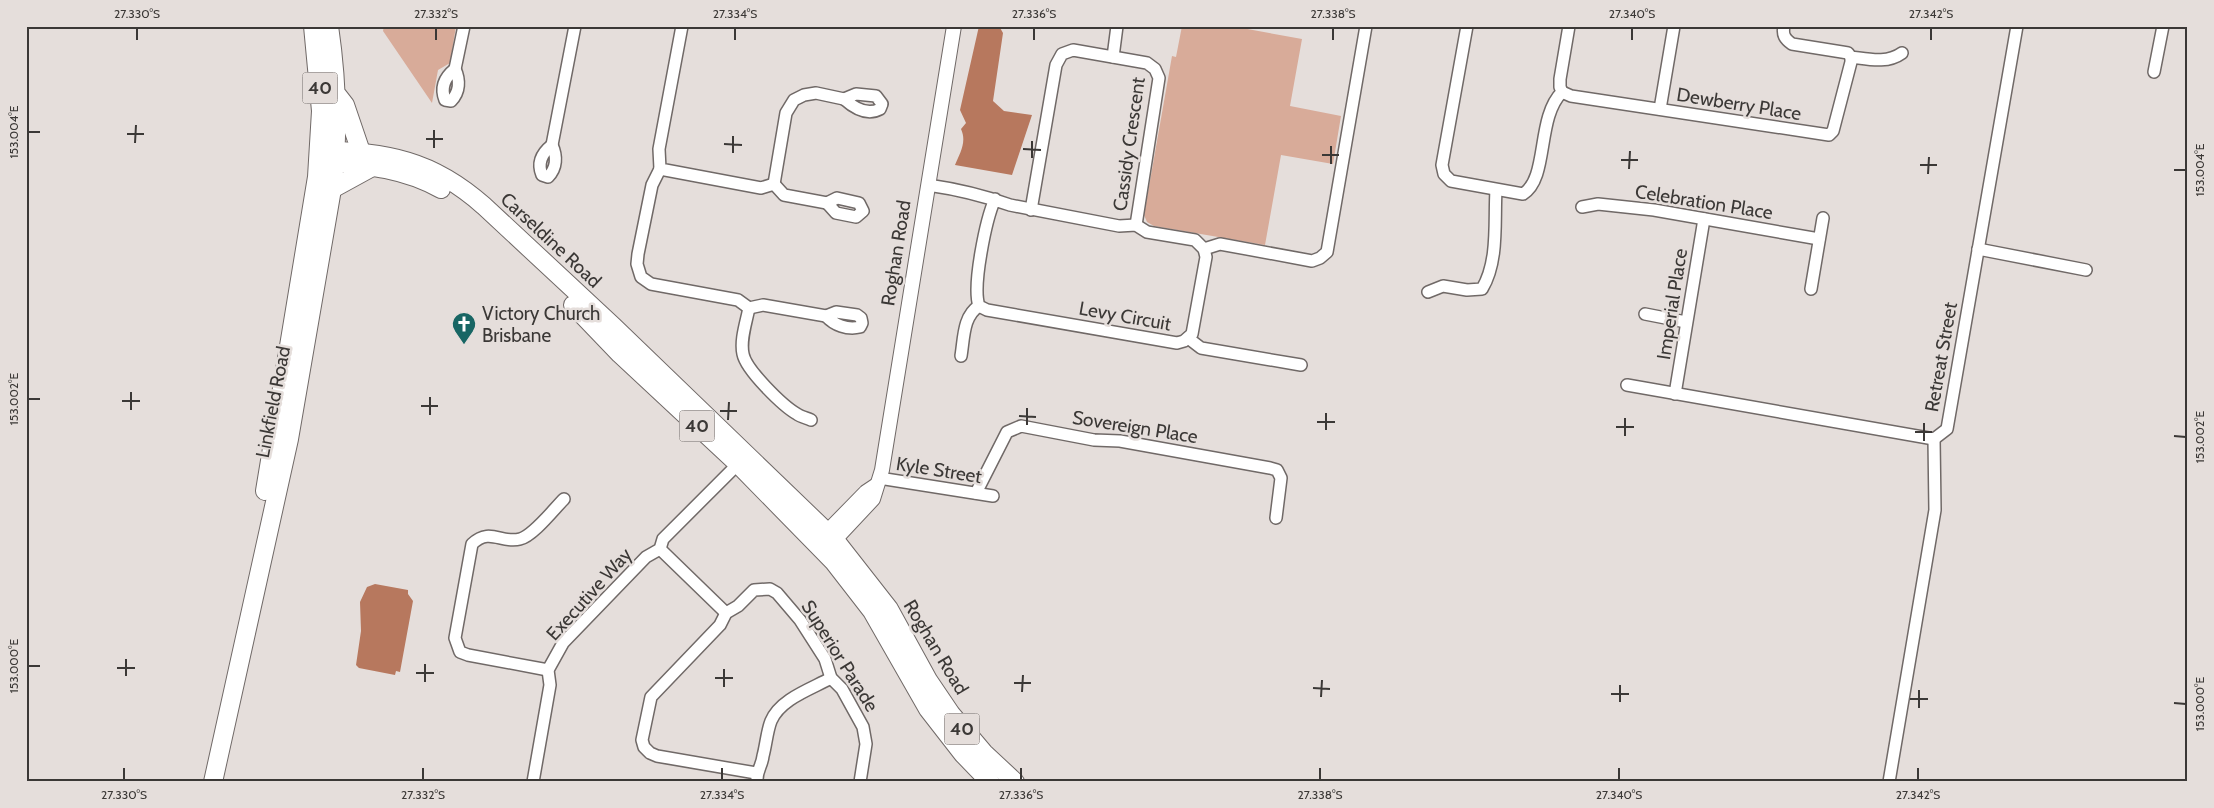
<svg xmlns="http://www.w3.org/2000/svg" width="2214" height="808" font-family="Cabin,sans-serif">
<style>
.green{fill:#d8ab99}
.water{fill:#b7785e}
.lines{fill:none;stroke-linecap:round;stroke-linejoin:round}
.minor-casing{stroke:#706967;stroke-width:14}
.tertiary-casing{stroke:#706967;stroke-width:16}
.primary-casing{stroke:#706967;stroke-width:20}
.minor{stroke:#fff;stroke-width:11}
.tertiary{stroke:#fff;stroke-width:14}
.primary{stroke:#fff;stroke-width:18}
.ticks{fill:none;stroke:#3b3836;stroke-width:2}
.labels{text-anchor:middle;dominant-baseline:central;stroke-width:5;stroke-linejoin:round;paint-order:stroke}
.shield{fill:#e5dedb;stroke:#6e6a68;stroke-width:1}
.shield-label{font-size:18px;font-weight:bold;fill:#3b3836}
.street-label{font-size:19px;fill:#3b3836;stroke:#e5dedb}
.poi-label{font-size:19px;fill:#3b3836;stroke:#e5dedb;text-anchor:start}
.neatline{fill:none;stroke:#3b3836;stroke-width:2}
.ticks-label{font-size:12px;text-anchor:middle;fill:#3b3836}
</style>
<rect width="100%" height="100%" fill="#e5dedb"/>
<g class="green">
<polygon points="384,26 456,26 450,63 438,70 432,103 383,31"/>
<polygon points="1182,26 1231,26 1302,39 1290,106 1341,116 1333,164 1281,155 1265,245 1154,226 1147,222 1144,215 1172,56 1176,57"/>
</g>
<g class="water">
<path d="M979,26l8,2 2,-2h10l4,7 -10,68 11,10 28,4 -20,60 -57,-10c5,-12 12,-23 6,-36l5,-6 -6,-13z"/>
<polygon points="375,584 408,590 408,594 413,601 400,672 396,671 395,675 359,668 356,665 361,631 360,602 367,587"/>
</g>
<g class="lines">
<g class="minor-casing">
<g id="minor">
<polyline points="682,26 659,149 660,169 761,188 774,184 784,195 827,203"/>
<path d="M1467,26l-25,139 2,9 7,7 72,13c26,-16 13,-76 39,-102l-2,-5v-8l9,-53"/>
<path d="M1784,26c-2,9 1,13 8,18l50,8 6,1 3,4c17,2 36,7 51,-4"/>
<polyline points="1113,57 1117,26"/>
<path d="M455,69c5,11 5,23 -4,32l-6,-1c-5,-13 0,-23 10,-31z"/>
<polyline points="455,69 464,26"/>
<polyline points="2154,72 2163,26"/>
<polyline points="1562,92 1571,96 1829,135 1833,131 1851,62 1851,57"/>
<path d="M856,94l20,2 6,8 -2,5c-13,7 -26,-1 -36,-10z"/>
<polyline points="1660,109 1674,26"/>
<polyline points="552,145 575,26"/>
<path d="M552,145c5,11 5,23 -4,32l-6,-2c-5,-12 0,-22 10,-30z"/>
<polyline points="660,169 652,185 638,254 637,264 641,277 651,284 738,300 749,308 763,305 826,316"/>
<polyline points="774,184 786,113 794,100 804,95 816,93 844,99"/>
<path d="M928,185c28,4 54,10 82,20l109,21 17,-1 11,7 48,8 9,9 2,8 -14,77 -8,7 -7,2 -190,-33 -8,-4c-7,-20 7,-87 16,-107"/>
<polygon points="837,198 859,203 863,211 856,217 836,213 827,203"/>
<polyline points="1582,207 1598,204 1654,210 1819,239"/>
<polyline points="1031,210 1056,65 1062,54 1073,50 1147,63 1155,69 1159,78 1136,225"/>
<polyline points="1204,249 1220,244 1312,261 1320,258 1327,252 1366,26"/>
<polyline points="1978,249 2086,270"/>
<polyline points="1811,289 1823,218"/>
<path d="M1428,292l15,-6 24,4 15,-1c17,-28 12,-68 14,-99"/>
<path d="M749,308c-3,15 -9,32 -6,46 3,16 40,52 54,60 4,3 10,4 14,6"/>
<path d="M836,312l21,3 4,3 1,5 -2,4c-13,3 -26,-2 -34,-11z"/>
<polyline points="1645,314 1686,322"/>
<polyline points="1188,338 1201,348 1301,365"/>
<path d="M961,356c3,-18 2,-40 18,-50"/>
<polyline points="1627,385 1934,439 1947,429 2017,26"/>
<polyline points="1675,394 1704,219"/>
<polyline points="879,478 993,496"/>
<polyline points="976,493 1007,432 1021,426 1094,440 1120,441 1270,468 1277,470 1281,478 1276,518"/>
<polyline points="660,549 726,613"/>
<path d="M548,670l-80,-15 -8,-3 -5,-14 17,-94c18,-17 29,0 48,-5 13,-3 34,-30 44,-40"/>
<polyline points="756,773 657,756 650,753 644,747 642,740 651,697 720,625 726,613 738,606 754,590 770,589 777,593 800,620 825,659 831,678 842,689 863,727 866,744 860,782"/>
<polyline points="533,782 550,685 548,670 563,643 646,557 660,549 663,539 738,464"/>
<path d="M757,782c-1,-11 5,-16 6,-26 3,-11 4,-25 8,-35 9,-22 40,-32 60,-43"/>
<polyline points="1889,782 1935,510 1934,439"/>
</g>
</g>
<g class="tertiary-casing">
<g id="tertiary">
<polyline points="820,539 866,492 875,486"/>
<polyline points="829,546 873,499 882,470 954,26"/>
</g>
</g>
<g class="primary-casing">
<g id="primary">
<polyline points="338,96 345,105 361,152"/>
<path d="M320,150c68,3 111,9 164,56l129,120 222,214 54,69 39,71 23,34 33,39 31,29"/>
<path d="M319,161c43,4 83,6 122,28"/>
<polyline points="332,189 374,166"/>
<polyline points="573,305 620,354 738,464 834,562 872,611 928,709 963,754 990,782"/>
<polyline points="265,491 317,177 321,111 313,26"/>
<path d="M213,782l76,-343 43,-250c7,-55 5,-109 -3,-163"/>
</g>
</g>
<use href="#minor" class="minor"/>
<use href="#tertiary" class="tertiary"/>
<use href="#primary" class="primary"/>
</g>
<path class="ticks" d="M137,40v-12M436,40v-12M735,40v-12M1034,40v-12M1333,40v-12M1632,40v-12M1931,40v-12M28,132h12M127,134h17M426,139h17M135,143l1,-18M724,144l18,1M434,148v-18M1023,149l18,1M733,153v-17M1322,155h17M1032,158v-17M1621,160h17M1331,164v-18M1920,165h17M1629,169l1,-18M2174,170h12M1928,174l1,-17M28,399h12M122,401h18M421,406h17M131,410v-18M720,411h17M430,415v-18M1019,416l17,1M728,420l1,-18M1317,422h18M1027,425v-17M1616,427h18M1326,430v-17M1915,432h17M1625,436v-18M2174,436l12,1M1924,441v-18M28,666h12M117,668h18M416,673h18M126,676v-17M715,678h18M425,682v-18M1014,683h17M724,687v-18M1313,688l17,1M1022,692l1,-17M1611,694h18M1321,697l1,-17M1910,699h18M1620,702v-17M2174,703l12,1M1919,708v-18M124,780v-12M423,780v-12M722,780v-12M1021,780v-12M1320,780v-12M1619,780v-12M1918,780v-12"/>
<defs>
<g id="church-pin" transform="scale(1.25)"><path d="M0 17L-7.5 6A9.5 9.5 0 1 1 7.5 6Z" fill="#186664" stroke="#e5dedb"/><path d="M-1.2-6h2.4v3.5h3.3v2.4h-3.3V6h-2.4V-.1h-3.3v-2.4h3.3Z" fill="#fff"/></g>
</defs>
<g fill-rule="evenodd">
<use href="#church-pin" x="464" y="324"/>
</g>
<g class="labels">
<g class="shield">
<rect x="302.5" y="72.5" width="35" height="31" rx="4"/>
<rect x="679.5" y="410.5" width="35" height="31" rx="4"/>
<rect x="944.5" y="713.5" width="35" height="31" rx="4"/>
</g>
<g class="shield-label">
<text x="320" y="88">40</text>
<text x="697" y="426">40</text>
<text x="962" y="729">40</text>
</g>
<g class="street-label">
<text transform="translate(1739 104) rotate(9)">Dewberry Place</text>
<text transform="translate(1129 144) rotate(-82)">Cassidy Crescent</text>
<text transform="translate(1704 202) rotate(9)">Celebration Place</text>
<text transform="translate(551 240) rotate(43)">Carseldine Road</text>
<text transform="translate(896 253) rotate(-81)">Roghan Road</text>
<text transform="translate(1672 304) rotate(-81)">Imperial Place</text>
<text transform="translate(1125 316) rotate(10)">Levy Circuit</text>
<text transform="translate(1941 357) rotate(-80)">Retreat Street</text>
<text transform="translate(273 402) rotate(-79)">Linkfield Road</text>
<text transform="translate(1135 427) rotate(9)">Sovereign Place</text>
<text transform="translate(939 470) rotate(9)">Kyle Street</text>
<text transform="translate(589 594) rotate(-48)">Executive Way</text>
<text transform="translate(936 647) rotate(59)">Roghan Road</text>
<text transform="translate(840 656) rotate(58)">Superior Parade</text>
</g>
<g class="poi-label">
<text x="482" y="313">Victory Church<tspan x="482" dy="22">Brisbane</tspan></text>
</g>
</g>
<rect width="2214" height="808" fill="none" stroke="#e5dedb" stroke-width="55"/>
<rect x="28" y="28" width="2158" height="752" class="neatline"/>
<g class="ticks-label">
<text x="137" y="18">27.330°S</text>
<text x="436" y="18">27.332°S</text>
<text x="735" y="18">27.334°S</text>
<text x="1034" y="18">27.336°S</text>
<text x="1333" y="18">27.338°S</text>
<text x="1632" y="18">27.340°S</text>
<text x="1931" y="18">27.342°S</text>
<text transform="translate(14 132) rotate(-90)" y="4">153.004°E</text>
<text transform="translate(2200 170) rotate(-90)" y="4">153.004°E</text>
<text transform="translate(14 399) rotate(-90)" y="4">153.002°E</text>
<text transform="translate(2200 437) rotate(-90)" y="4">153.002°E</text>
<text transform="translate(14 666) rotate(-90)" y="4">153.000°E</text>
<text transform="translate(2200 704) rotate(-90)" y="4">153.000°E</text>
<text x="124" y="799">27.330°S</text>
<text x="423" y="799">27.332°S</text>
<text x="722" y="799">27.334°S</text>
<text x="1021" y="799">27.336°S</text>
<text x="1320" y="799">27.338°S</text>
<text x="1619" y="799">27.340°S</text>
<text x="1918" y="799">27.342°S</text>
</g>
</svg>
